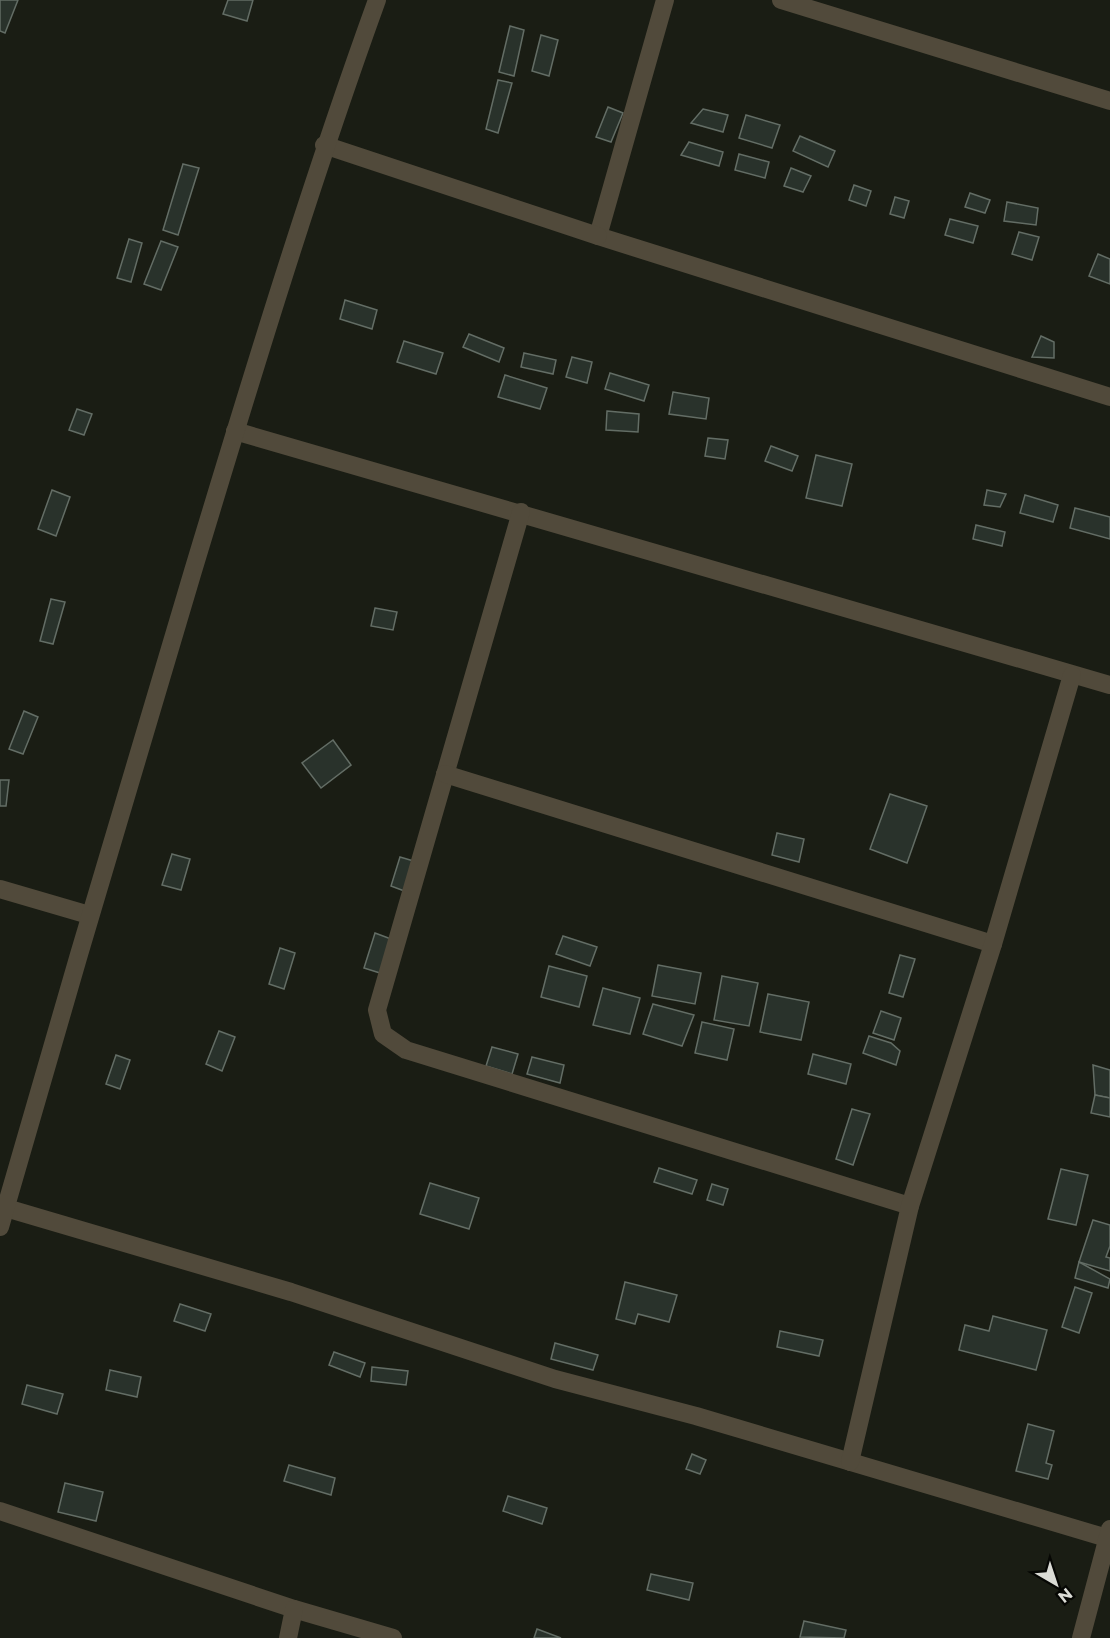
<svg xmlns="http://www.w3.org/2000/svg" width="1110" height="1638" font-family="Montserrat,sans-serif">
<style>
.building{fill:#29322b;stroke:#636d65;stroke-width:1.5}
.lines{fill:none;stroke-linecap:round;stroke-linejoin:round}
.street{stroke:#514a3b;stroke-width:18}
</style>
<rect width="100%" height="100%" fill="#1a1d14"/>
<g class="building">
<polygon points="0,0 18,0 5,33 0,31"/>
<polygon points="228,0 253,0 247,21 223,14"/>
<polygon points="510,26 524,30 514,76 499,72"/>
<polygon points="541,35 558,40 549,76 532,71"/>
<polygon points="498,80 512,83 498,133 486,129"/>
<polygon points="608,107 623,113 611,142 596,137"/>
<polygon points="703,109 728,115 723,132 691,123"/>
<polygon points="746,115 780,125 772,148 739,138"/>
<polygon points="800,136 835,151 828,167 793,151"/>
<polygon points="689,142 723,152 719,166 681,155"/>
<polygon points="739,154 769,162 765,178 735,170"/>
<polygon points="183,164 199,168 178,235 163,230"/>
<polygon points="791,168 811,176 803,192 784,186"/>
<polygon points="854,185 871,191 866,206 849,200"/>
<polygon points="970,193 990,200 985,213 965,207"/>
<polygon points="895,197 909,201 904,218 890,214"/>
<polygon points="1007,202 1038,208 1036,225 1004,221"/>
<polygon points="950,219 978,226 973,243 945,235"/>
<polygon points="1019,232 1039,237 1032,260 1012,254"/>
<polygon points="129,239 142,243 131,282 117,278"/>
<polygon points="161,241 178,247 161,290 144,284"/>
<polygon points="1098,254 1110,259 1110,284 1089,276"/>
<polygon points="345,300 377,310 372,329 340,319"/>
<polygon points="469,334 504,348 499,362 463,347"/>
<polygon points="1041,336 1054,342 1054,358 1032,357"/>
<polygon points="404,341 443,353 436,374 397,362"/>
<polygon points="524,353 556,360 553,374 521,367"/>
<polygon points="572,357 592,362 587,383 566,377"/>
<polygon points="610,373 649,385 644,401 605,389"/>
<polygon points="505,375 547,388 540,409 498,397"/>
<polygon points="673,392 709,398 706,419 669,414"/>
<polygon points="77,409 92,414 84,435 69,430"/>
<polygon points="607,411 639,414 638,432 606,430"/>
<polygon points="708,438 728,440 725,459 705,456"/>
<polygon points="771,446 798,456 792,471 765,461"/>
<polygon points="816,455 852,464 842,506 806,498"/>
<polygon points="52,490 70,497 56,536 38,529"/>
<polygon points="987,490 1006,494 1000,507 984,505"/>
<polygon points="1025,495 1058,505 1053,522 1020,513"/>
<polygon points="1075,508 1110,517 1110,539 1070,528"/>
<polygon points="976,525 1005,532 1002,546 973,539"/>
<polygon points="51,599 65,602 53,644 40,641"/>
<polygon points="375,608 397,612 393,630 371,626"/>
<polygon points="24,711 38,717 23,754 9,749"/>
<polygon points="333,740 351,765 321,788 302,763"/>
<polygon points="0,780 9,780 6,806 0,806"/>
<polygon points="890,794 927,806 907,863 870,849"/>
<polygon points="777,833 804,839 799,862 772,855"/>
<polygon points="172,854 190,859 181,890 162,885"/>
<polygon points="400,857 417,862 407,892 391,886"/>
<polygon points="375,933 391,939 380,973 364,968"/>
<polygon points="563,936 597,947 590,966 556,954"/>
<polygon points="280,948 295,953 284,989 269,984"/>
<polygon points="900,955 915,959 903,997 889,993"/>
<polygon points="658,965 701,973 695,1004 652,996"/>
<polygon points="549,966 587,976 579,1007 541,997"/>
<polygon points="722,976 758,983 749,1026 714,1020"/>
<polygon points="603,988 640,998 630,1034 593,1025"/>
<polygon points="768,994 809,1002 801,1040 760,1032"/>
<polygon points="653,1004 694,1015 682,1046 643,1034"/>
<polygon points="881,1011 901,1018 894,1040 873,1033"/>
<polygon points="702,1022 734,1029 727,1060 695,1053"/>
<polygon points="219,1031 235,1037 222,1071 206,1064"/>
<polygon points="869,1036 891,1043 900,1051 896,1065 863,1053"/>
<polygon points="492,1047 518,1054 512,1074 486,1066"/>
<polygon points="813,1054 851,1064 846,1084 808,1074"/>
<polygon points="116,1055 130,1060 120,1089 106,1084"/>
<polygon points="532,1057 564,1065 560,1083 527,1074"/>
<polygon points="1093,1065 1110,1070 1110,1098 1095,1095"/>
<polygon points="1095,1095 1110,1098 1110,1117 1091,1113"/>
<polygon points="852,1109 870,1114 853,1165 836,1159"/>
<polygon points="659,1168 697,1180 692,1194 654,1182"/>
<polygon points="1061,1169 1088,1175 1076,1225 1048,1219"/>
<polygon points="430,1183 479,1198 469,1229 420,1214"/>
<polygon points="712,1184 728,1189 723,1205 707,1200"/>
<polygon points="1093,1220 1110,1225 1110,1246 1106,1257 1110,1258 1110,1271 1079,1262"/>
<polygon points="1079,1262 1110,1279 1108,1288 1075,1278"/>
<polygon points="625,1282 677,1295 669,1322 638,1314 635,1324 616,1319"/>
<polygon points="1075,1287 1092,1293 1079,1333 1062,1327"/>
<polygon points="180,1304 211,1314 205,1331 174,1321"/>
<polygon points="993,1316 1047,1330 1036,1370 959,1350 965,1325 989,1331"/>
<polygon points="780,1331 823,1340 819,1356 777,1347"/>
<polygon points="555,1343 598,1355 593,1370 551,1359"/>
<polygon points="334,1352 365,1363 360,1377 329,1365"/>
<polygon points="372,1367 408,1371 406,1385 371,1381"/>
<polygon points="110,1370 141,1377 137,1397 106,1390"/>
<polygon points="27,1385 63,1394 57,1414 22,1404"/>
<polygon points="1028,1424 1054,1431 1046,1463 1052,1465 1048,1479 1016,1471"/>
<polygon points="692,1454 706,1460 700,1474 686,1469"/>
<polygon points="289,1465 335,1478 331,1495 284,1481"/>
<polygon points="65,1483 103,1492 96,1521 58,1512"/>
<polygon points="508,1496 547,1508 542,1524 503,1511"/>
<polygon points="651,1574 693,1583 689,1600 647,1590"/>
<polygon points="804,1621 846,1630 844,1638 800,1637"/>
<polygon points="537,1629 561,1638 534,1638"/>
</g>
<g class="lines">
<g class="street">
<polyline points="665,0 598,236 1110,397"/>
<polyline points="781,0 1110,101"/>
<polyline points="324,145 598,236"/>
<polyline points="235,431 1110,685"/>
<polyline points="521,512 377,1010 383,1034 406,1050 910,1206"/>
<polyline points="445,774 993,944"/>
<polyline points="0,889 89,915"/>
<polyline points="6,1208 291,1292 555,1379 696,1416 1107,1538"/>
<path d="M0,1227c63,-219 127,-438 193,-656 58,-192 116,-383 184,-571"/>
<polyline points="850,1462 910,1206 993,944 1072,675"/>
<polyline points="0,1511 294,1609 393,1638"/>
<polyline points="288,1638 294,1609"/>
<polyline points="1081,1638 1110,1529"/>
</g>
</g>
<g transform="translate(1056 1584) rotate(141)" stroke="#060704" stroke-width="4.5" paint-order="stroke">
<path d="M0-4.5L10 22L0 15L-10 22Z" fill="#dadbd5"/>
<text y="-9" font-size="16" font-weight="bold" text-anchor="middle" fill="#dadbd5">N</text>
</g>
</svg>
